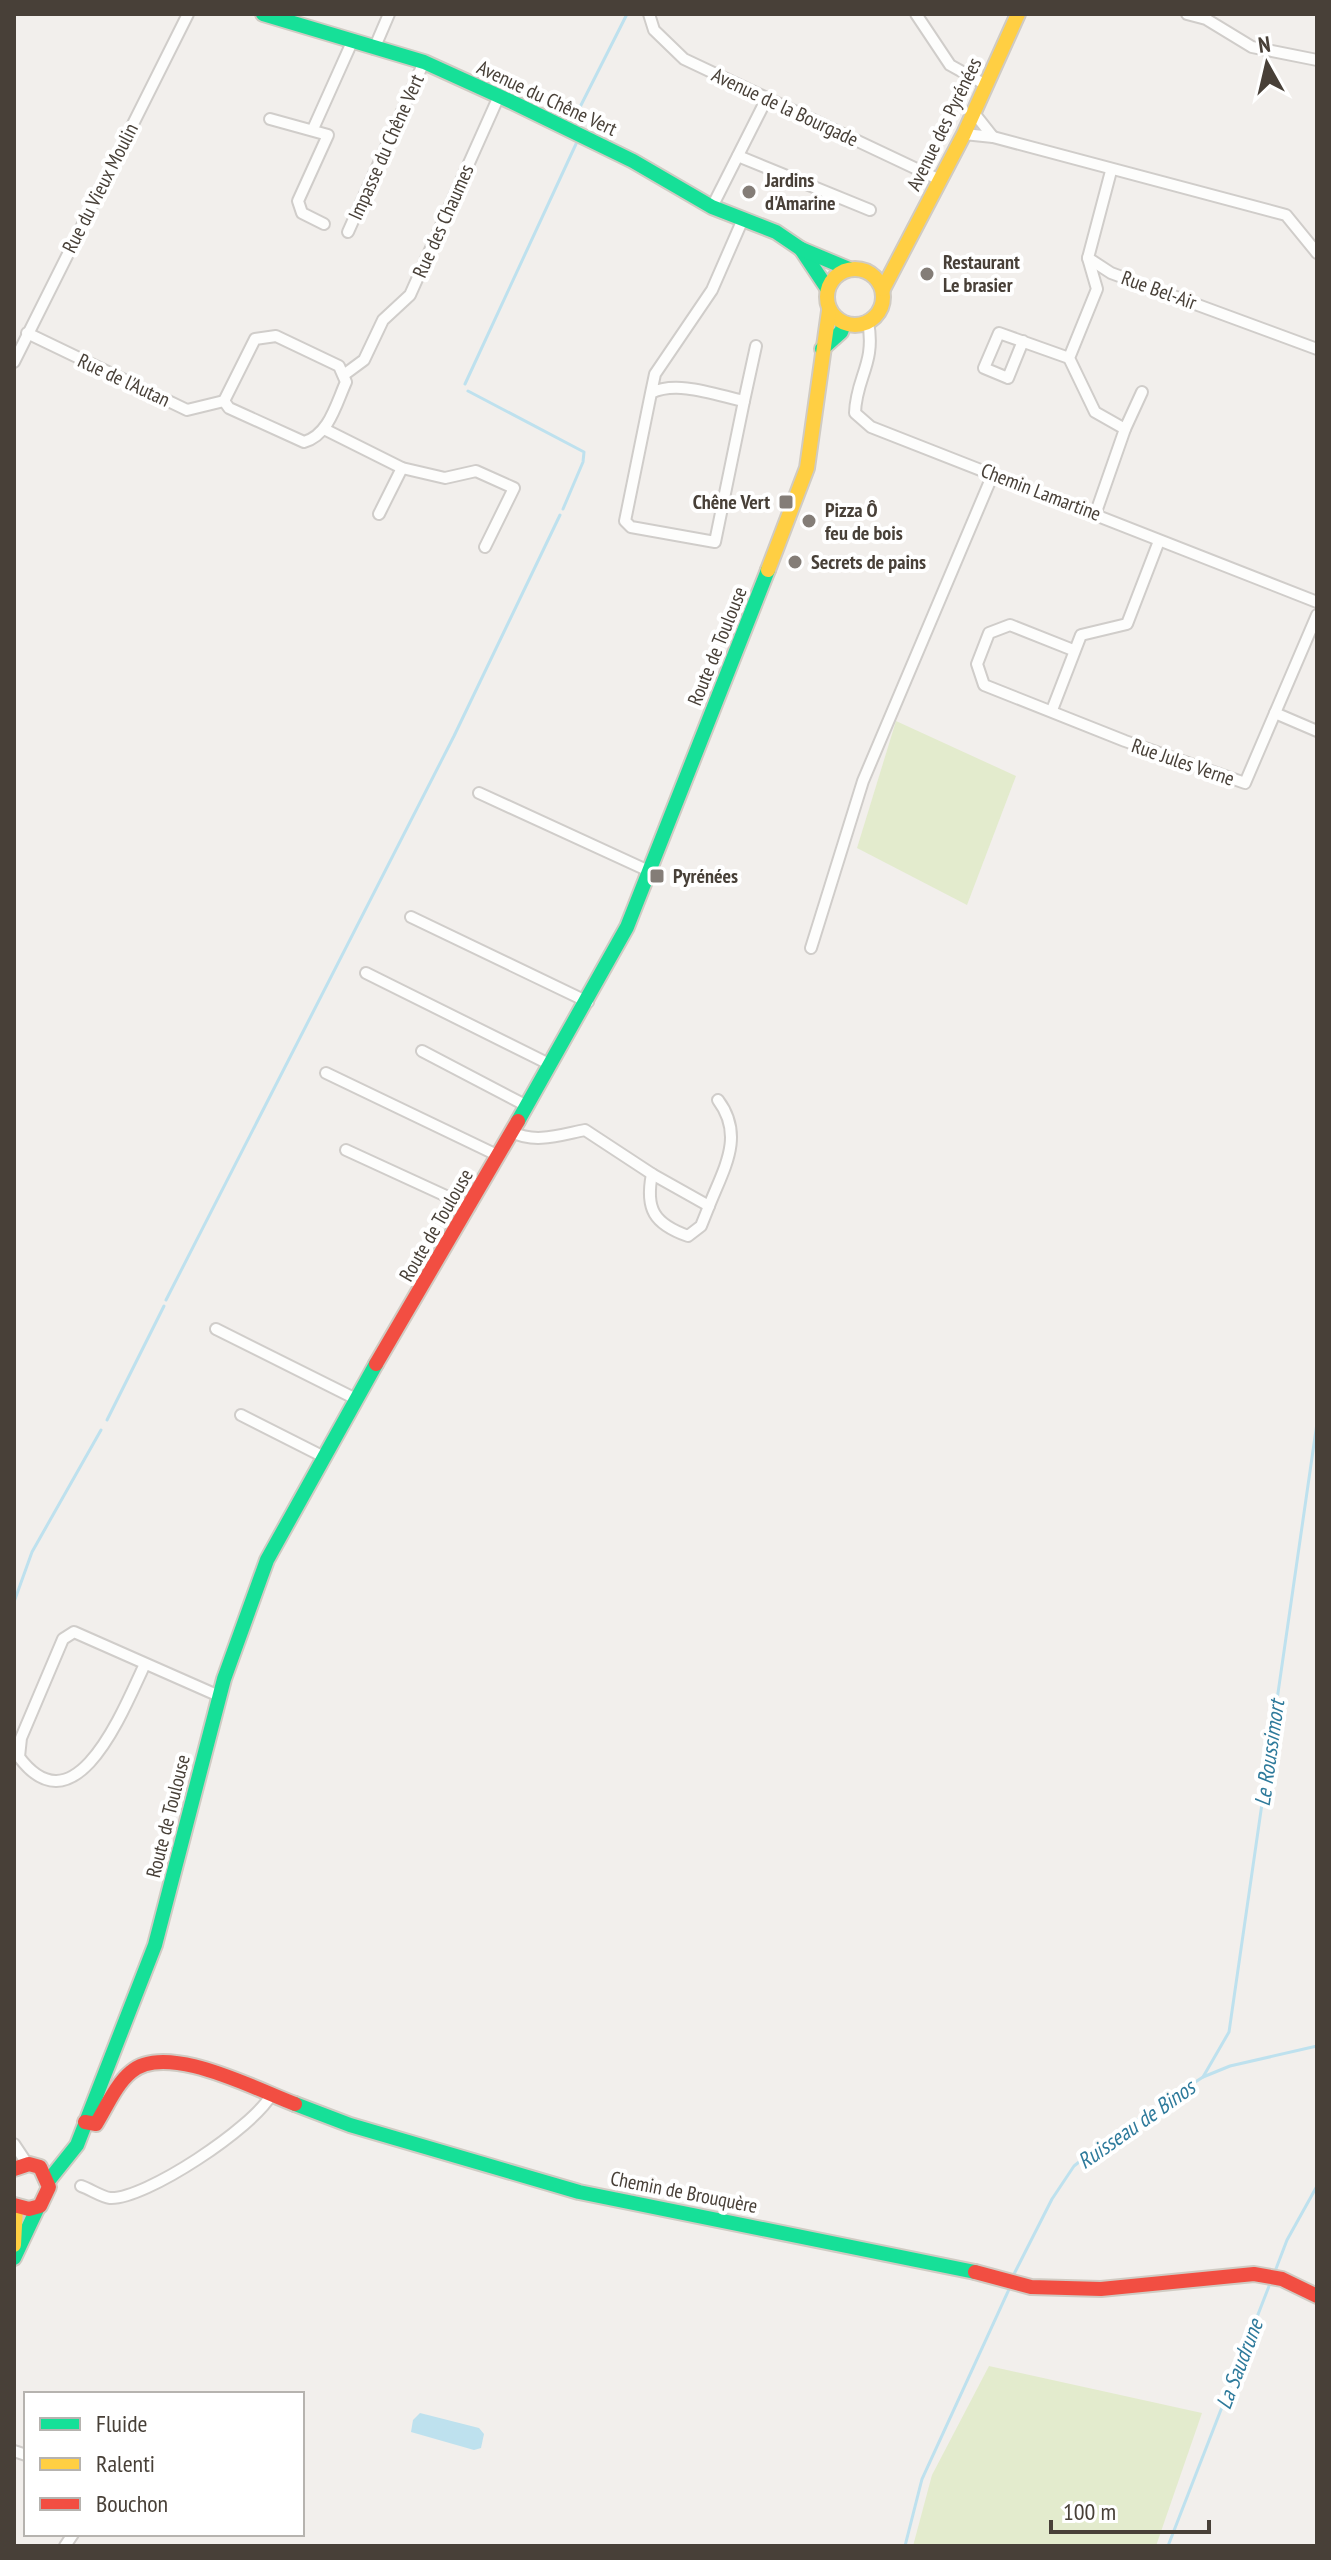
<svg xmlns="http://www.w3.org/2000/svg" width="1331" height="2560" font-family="'PT Sans Narrow',sans-serif">
<style>
.green{fill:#e3ebcd}
.water{fill:#bee1ee}
.lines{fill:none;stroke-linecap:round;stroke-linejoin:round}
.stream{stroke:#bee1ee;stroke-width:3}
.street-casing{stroke:#d0cdca;stroke-width:14}
.fast-casing{stroke:#d0cbc3;stroke-width:18}
.slow-casing{stroke:#d0cbc3;stroke-width:18}
.jam-casing{stroke:#d0cbc3;stroke-width:18}
.street{stroke:#fdfdfc;stroke-width:10}
.fast{stroke:#16e098;stroke-width:14}
.slow{stroke:#ffcf43;stroke-width:14}
.jam{stroke:#f24e42;stroke-width:14}
.poi-dot{fill:#847d77;stroke:#fff;stroke-width:3}
.labels{text-anchor:middle;dominant-baseline:central;stroke-width:8;stroke-linejoin:round;paint-order:stroke}
.street-label{font-size:20px;fill:#484038;stroke:#fff}
.poi-label{font-size:20px;font-weight:bold;fill:#484038;stroke:#fff;text-anchor:start}
.water-label{font-size:22px;font-style:italic;fill:#2e7a9b;stroke:#fff}
</style>
<rect width="100%" height="100%" fill="#f2efec"/>
<g class="green">
<polygon points="896,721 1016,776 967,905 857,848"/>
<polygon points="989,2366 1202,2413 1156,2546 913,2546 932,2475"/>
</g>
<polygon class="water" points="420,2413 479,2428 484,2434 481,2448 474,2450 411,2432 413,2420"/>
<g class="lines">
<g class="stream">
<polyline points="576,115 627,14"/>
<polyline points="465,384 576,144"/>
<polyline points="468,391 584,452 583,462 563,509"/>
<polyline points="166,1300 454,736 560,515"/>
<polyline points="107,1420 164,1306"/>
<polyline points="14,1602 32,1552 101,1430"/>
<polyline points="1203,2077 1229,2032 1317,1423"/>
<polyline points="1274,2274 1287,2240 1317,2186"/>
<polyline points="1013,2276 1052,2199 1074,2166 1109,2138 1203,2077 1230,2066 1317,2046"/>
<polyline points="905,2546 922,2479 1010,2287"/>
<polyline points="1168,2546 1271,2281"/>
</g>
<g class="street-casing">
<g id="street">
<polyline points="649,14 654,30 684,59 940,180"/>
<polyline points="916,14 950,65 986,85"/>
<polyline points="1187,14 1206,19 1252,47 1317,60"/>
<polyline points="374,49 389,14"/>
<polyline points="974,113 993,137"/>
<polyline points="270,119 328,135 298,201 302,213 324,224"/>
<polyline points="313,129 352,42"/>
<polyline points="964,134 993,137 1286,215 1317,253"/>
<polyline points="738,156 870,210"/>
<polyline points="1111,171 1088,258 1111,273 1317,349"/>
<polyline points="712,207 767,98"/>
<polyline points="348,232 424,62"/>
<polyline points="1088,258 1097,289 1069,358 1095,412 1125,429 1096,512"/>
<path d="M868,322c8,42 -12,55 -13,91l16,14 446,175"/>
<polyline points="27,333 187,410 224,401"/>
<path d="M276,336l63,30 7,16c-10,22 -17,53 -42,60l-75,-34 -5,-7 31,-62z"/>
<polyline points="1023,341 1008,378 984,368 999,333 1069,358"/>
<polyline points="14,362 188,14"/>
<polyline points="345,374 364,360 383,320 410,295 499,96"/>
<path d="M651,393c26,-13 65,2 93,8l-29,141 -84,-15 -6,-6 26,-128 4,-19 57,-84 31,-71"/>
<polyline points="744,401 756,346"/>
<polyline points="324,429 402,468 445,478 476,471 514,488 485,547"/>
<polyline points="1125,429 1142,392"/>
<polyline points="379,514 402,468"/>
<polyline points="1073,650 1010,625 989,633 977,664 984,685 1125,741 1245,783 1317,615"/>
<polyline points="1052,710 1081,635 1127,624 1159,541"/>
<polyline points="1275,713 1317,731"/>
<polyline points="479,793 651,872"/>
<polyline points="411,917 588,1002"/>
<polyline points="811,948 863,781 993,474"/>
<polyline points="366,973 551,1065"/>
<polyline points="422,1051 527,1106"/>
<polyline points="326,1073 499,1156"/>
<path d="M512,1132c23,12 48,3 73,-2l67,44 57,32c15,-38 36,-70 9,-106"/>
<polyline points="346,1150 470,1207"/>
<path d="M652,1174c-7,35 2,50 36,62l13,-10 8,-20"/>
<polyline points="216,1329 356,1399"/>
<polyline points="241,1415 322,1456"/>
<path d="M145,1664c-21,44 -69,169 -126,93l2,-19 42,-99 11,-7 145,64"/>
<polyline points="14,2144 28,2165"/>
<path d="M81,2186c9,3 21,11 29,12 35,2 144,-71 161,-103"/>
<polyline points="14,2451 26,2455"/>
<polyline points="65,2546 73,2534"/>
</g>
</g>
<g class="fast-casing">
<g id="fast">
<polyline points="263,14 424,62 512,102 633,161 712,207 776,232 801,249 827,288"/>
<polyline points="801,249 849,269"/>
<polyline points="822,349 841,332 844,324"/>
<polyline points="518,1121 627,927 768,570"/>
<polyline points="295,2104 350,2125 579,2192 975,2272"/>
<polyline points="49,2180 77,2145 155,1945 224,1679 267,1560 376,1364"/>
<polyline points="14,2258 38,2207"/>
</g>
</g>
<g class="slow-casing">
<g id="slow">
<circle cx="855" cy="297" r="28"/>
<polyline points="883,289 964,134 1018,14"/>
<polyline points="768,570 807,468 829,311"/>
<polyline points="14,2245 16,2206"/>
</g>
</g>
<g class="jam-casing">
<g id="jam">
<polyline points="376,1364 518,1121"/>
<path d="M85,2122l11,2c10,-16 20,-40 35,-52 35,-31 126,18 164,32"/>
<polyline points="14,2169 29,2164 40,2167 49,2187 40,2206 29,2209 14,2205"/>
<polyline points="975,2272 1031,2287 1101,2289 1254,2274 1282,2279 1317,2296"/>
</g>
</g>
<use href="#street" class="street"/>
<use href="#fast" class="fast"/>
<use href="#slow" class="slow"/>
<use href="#jam" class="jam"/>
</g>
<g class="poi-dot">
<circle cx="749" cy="192" r="8"/>
<circle cx="927" cy="274" r="8"/>
<rect x="778" y="494" width="16" height="16" rx="4"/>
<circle cx="809" cy="521" r="8"/>
<circle cx="795" cy="562" r="8"/>
<rect x="649" y="868" width="16" height="16" rx="4"/>
</g>
<g class="labels">
<g class="street-label">
<text transform="translate(547 98) rotate(25)">Avenue du Chêne Vert</text>
<text transform="translate(785 107) rotate(25)">Avenue de la Bourgade</text>
<text transform="translate(944 124) rotate(-64)">Avenue des Pyrénées</text>
<text transform="translate(386 147) rotate(-66)">Impasse du Chêne Vert</text>
<text transform="translate(100 188) rotate(-63)">Rue du Vieux Moulin</text>
<text transform="translate(443 221) rotate(-66)">Rue des Chaumes</text>
<text transform="translate(1159 290) rotate(20)">Rue Bel-Air</text>
<text transform="translate(124 380) rotate(25)">Rue de l'Autan</text>
<text transform="translate(1041 492) rotate(21)">Chemin Lamartine</text>
<text transform="translate(717 646) rotate(-68)">Route de Toulouse</text>
<text transform="translate(1183 762) rotate(19)">Rue Jules Verne</text>
<text transform="translate(436 1225) rotate(-60)">Route de Toulouse</text>
<text transform="translate(168 1816) rotate(-76)">Route de Toulouse</text>
<text transform="translate(684 2192) rotate(11)">Chemin de Brouquère</text>
</g>
<g class="poi-label">
<text x="765" y="180">Jardins<tspan x="765" dy="23">d'Amarine</tspan></text>
<text x="943" y="262">Restaurant<tspan x="943" dy="23">Le brasier</tspan></text>
<text x="770" y="502" text-anchor="end">Chêne Vert</text>
<text x="825" y="510">Pizza Ô<tspan x="825" dy="23">feu de bois</tspan></text>
<text x="811" y="562">Secrets de pains</text>
<text x="673" y="876">Pyrénées</text>
</g>
<g class="water-label">
<text transform="translate(1269 1753) rotate(-82)">Le Roussimort</text>
<text transform="translate(1136 2124) rotate(-35)">Ruisseau de Binos</text>
<text transform="translate(1239 2364) rotate(-69)">La Saudrune</text>
</g>
</g>
<rect width="1331" height="2560" fill="none" stroke="#484038" stroke-width="32"/>
<rect x="24" y="2392" width="280" height="144" fill="#ffffff" stroke="#b6b3af" stroke-width="2"/>
<rect x="40" y="2418" width="40" height="12" fill="#16e098" stroke="#b6b3af" stroke-width="2"/>
<text x="96" y="2432" font-size="24" fill="#484038">Fluide</text>
<rect x="40" y="2458" width="40" height="12" fill="#ffcf43" stroke="#b6b3af" stroke-width="2"/>
<text x="96" y="2472" font-size="24" fill="#484038">Ralenti</text>
<rect x="40" y="2498" width="40" height="12" fill="#f24e42" stroke="#b6b3af" stroke-width="2"/>
<text x="96" y="2512" font-size="24" fill="#484038">Bouchon</text>
<g transform="translate(1267 64) rotate(352)" stroke="#ffffff" stroke-width="6" paint-order="stroke">
<path d="M0-6L14 30L0 20L-14 30Z" fill="#484038"/>
<text y="-12" font-size="22" font-weight="bold" text-anchor="middle" fill="#484038">N</text>
</g>
<path d="M1051 2520v12h158v-12" fill="none" stroke="#484038" stroke-width="4"/>
<text x="1063" y="2520" font-size="24" fill="#484038" stroke="#ffffff" stroke-width="6" paint-order="stroke">100 m</text>
</svg>
